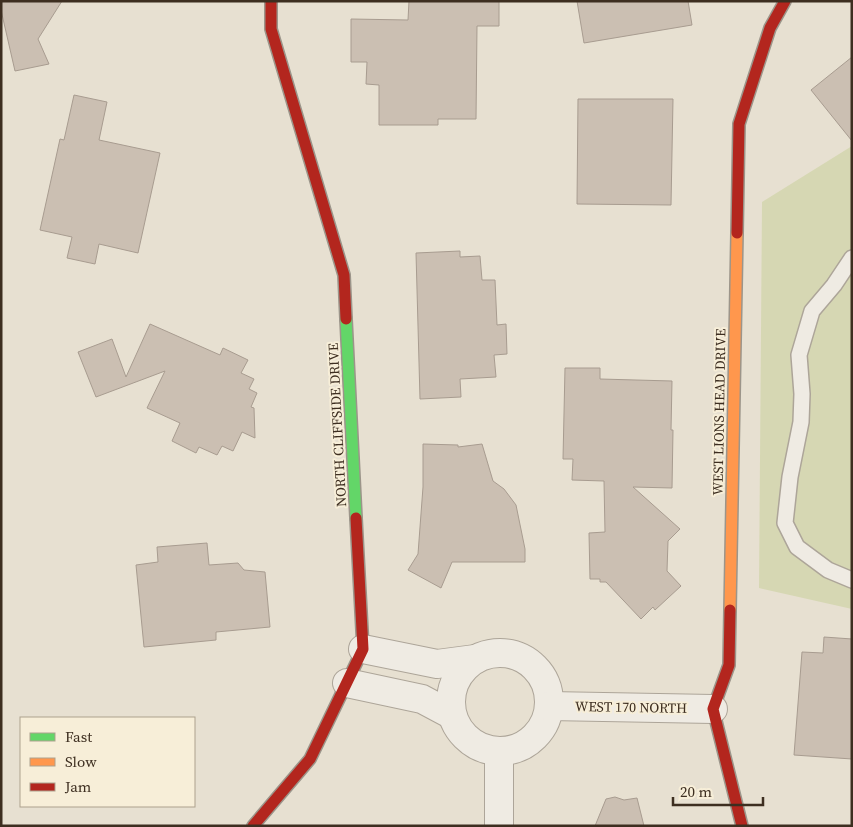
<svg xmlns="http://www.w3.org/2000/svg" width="853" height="827" font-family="'Source Serif 4',serif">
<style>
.green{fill:#d6d7b3}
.building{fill:#cbbfb2;stroke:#a89c90}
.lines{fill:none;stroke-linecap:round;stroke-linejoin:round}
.lane-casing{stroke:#ada599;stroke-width:18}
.street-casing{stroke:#ada599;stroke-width:30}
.fast-casing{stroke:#9c958a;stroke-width:14}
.slow-casing{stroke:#9c958a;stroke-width:14}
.jam-casing{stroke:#9c958a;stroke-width:14}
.lane{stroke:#efebe3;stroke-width:15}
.street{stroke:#efebe3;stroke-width:28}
.fast{stroke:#63d668;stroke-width:11}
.slow{stroke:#ff974d;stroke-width:11}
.jam{stroke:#b3261e;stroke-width:11}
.labels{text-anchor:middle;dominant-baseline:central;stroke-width:4;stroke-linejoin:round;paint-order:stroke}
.street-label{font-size:14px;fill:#3d2e20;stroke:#f7eed8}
</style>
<rect width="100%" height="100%" fill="#e7e0d1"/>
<polygon class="green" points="852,146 852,609 759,588 762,202"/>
<g class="building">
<polygon points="1,1 62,1 38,39 49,64 15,71 1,10"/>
<polygon points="409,1 499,1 499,26 477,26 476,119 438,119 438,125 379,125 379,85 366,84 367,62 351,62 351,19 408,20"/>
<polygon points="577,1 688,1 692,25 584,43"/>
<polygon points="852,57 852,141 811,90"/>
<polygon points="74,95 107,102 99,140 160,153 138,253 99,244 95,264 67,258 72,237 40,230 60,139 64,140"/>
<polygon points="578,99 673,99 671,205 577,204"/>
<polygon points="460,251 460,257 480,256 482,280 495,280 497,325 506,324 507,354 494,355 496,377 460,379 461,397 420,399 416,253"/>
<polygon points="150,324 220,355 223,348 248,360 241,373 254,379 249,389 257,393 251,407 254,408 255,438 242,432 233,451 222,446 217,455 199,447 196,453 172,441 180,423 147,408 165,371 96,397 78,352 112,339 126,377"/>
<polygon points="565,368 600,368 600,379 672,381 671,430 673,430 672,488 633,487 680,529 668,541 667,571 681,586 655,610 653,607 641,619 606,582 600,582 600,579 590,579 589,533 605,532 604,481 572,480 573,459 563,459"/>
<polygon points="423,444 458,445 458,447 482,444 493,481 504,489 516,505 525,549 525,562 452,562 441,588 408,570 418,554 423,487"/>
<polygon points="207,543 209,565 238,563 244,570 265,572 270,627 216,632 216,640 144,647 136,565 158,562 157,547"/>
<polygon points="824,637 852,639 852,759 794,755 802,652 823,653"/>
<polygon points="615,797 624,800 637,798 644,826 595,826 606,799"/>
</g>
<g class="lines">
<g class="lane-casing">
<polyline id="lane" points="852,258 834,285 812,311 799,355 802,394 801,422 790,477 785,523 797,547 828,570 852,580"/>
</g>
<g class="street-casing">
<g id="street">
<polyline points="363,649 437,664 475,659"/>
<circle cx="500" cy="702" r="49"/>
<polyline points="347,683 422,699 452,715"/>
<polyline points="549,706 713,709"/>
<polyline points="499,751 499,826"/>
</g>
</g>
<g class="fast-casing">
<polyline id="fast" points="346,319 356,518"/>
</g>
<g class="slow-casing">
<polyline id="slow" points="730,610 737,233"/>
</g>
<g class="jam-casing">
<g id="jam">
<polyline points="271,1 271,29 344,275 346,319"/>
<polyline points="737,233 739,124 770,28 785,1"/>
<polyline points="730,610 729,665 713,709 742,826"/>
<polyline points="253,826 310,759 363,649 356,518"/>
</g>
</g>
<use href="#lane" class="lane"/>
<use href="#street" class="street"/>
<use href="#fast" class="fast"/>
<use href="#slow" class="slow"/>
<use href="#jam" class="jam"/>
</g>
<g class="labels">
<g class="street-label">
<text transform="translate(719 412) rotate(-89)">WEST LIONS HEAD DRIVE</text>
<text transform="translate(337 425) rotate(-93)">NORTH CLIFFSIDE DRIVE</text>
<text transform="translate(631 707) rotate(1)">WEST 170 NORTH</text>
</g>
</g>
<rect width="853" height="827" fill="none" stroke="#3d2e20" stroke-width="5"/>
<rect x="20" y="717" width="175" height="90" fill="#f7eed8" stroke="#ada18e"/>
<rect x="30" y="733" width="25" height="8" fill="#63d668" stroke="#ada18e"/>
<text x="65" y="742" font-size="15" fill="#3d2e20">Fast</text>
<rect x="30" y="758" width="25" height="8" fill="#ff974d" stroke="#ada18e"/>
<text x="65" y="767" font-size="15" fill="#3d2e20">Slow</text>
<rect x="30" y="783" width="25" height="8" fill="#b3261e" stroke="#ada18e"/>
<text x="65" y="792" font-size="15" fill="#3d2e20">Jam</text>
<path d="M673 797v8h90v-8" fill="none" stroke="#3d2e20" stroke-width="2.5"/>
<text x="680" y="797" font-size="15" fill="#3d2e20" stroke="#f7eed8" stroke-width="4" paint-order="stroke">20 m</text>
</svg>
